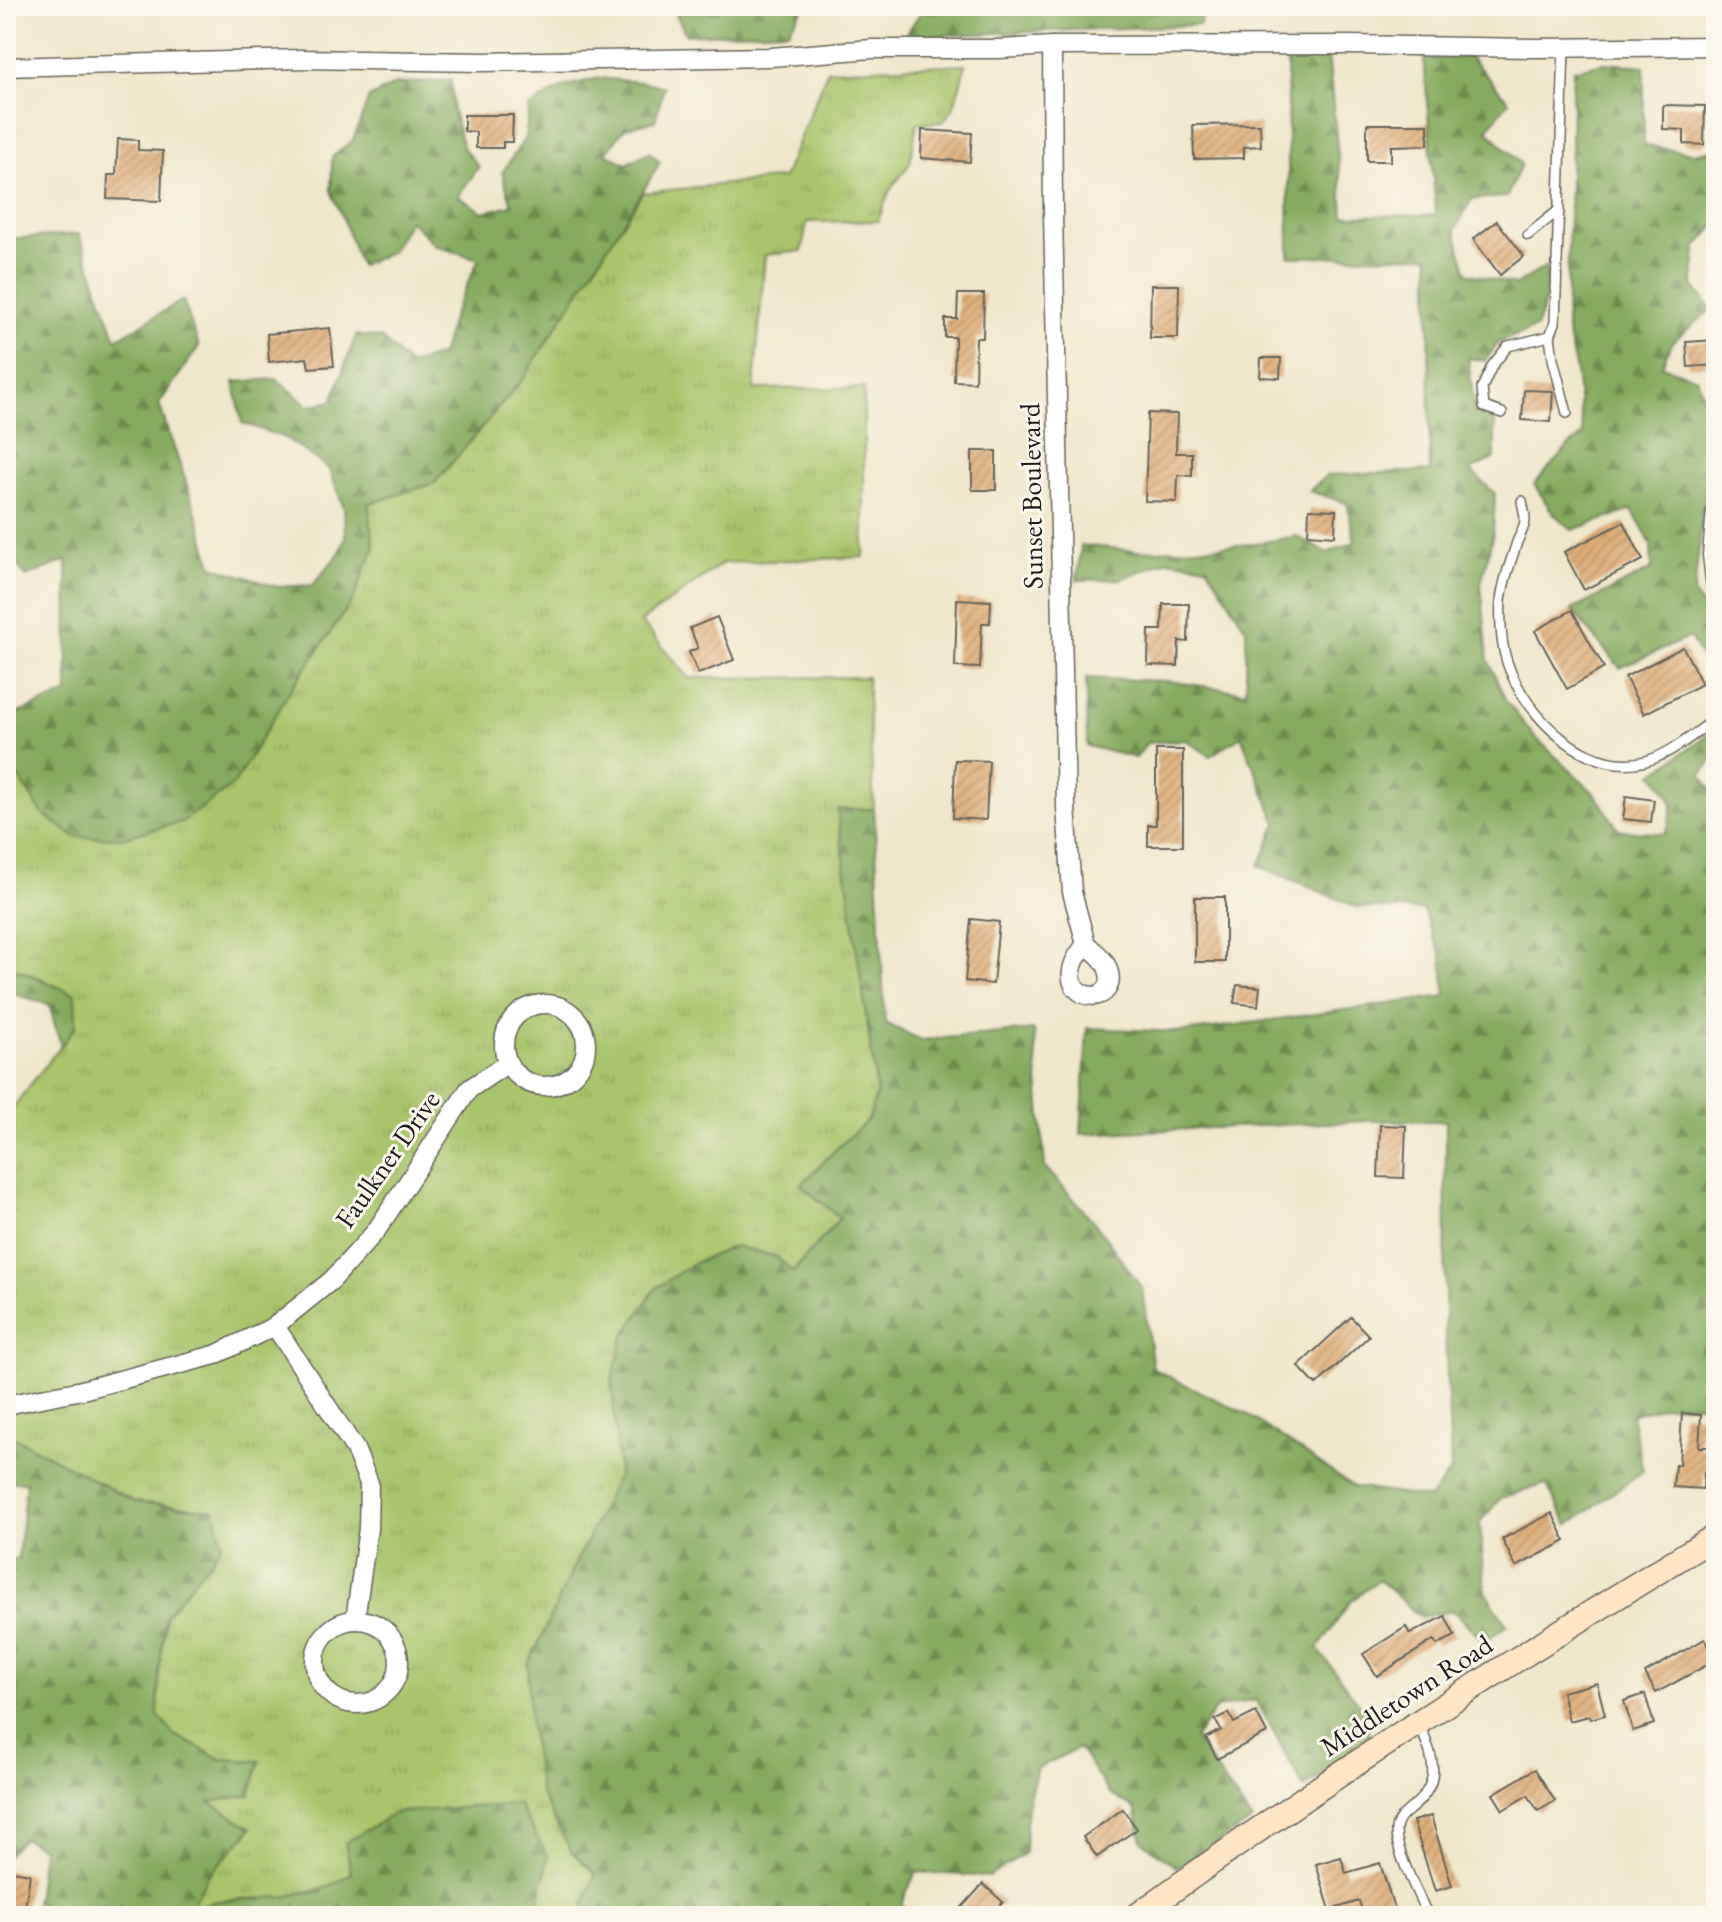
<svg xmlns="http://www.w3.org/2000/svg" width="1722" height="1922" font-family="'EB Garamond',serif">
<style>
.grass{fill:url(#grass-tufts);stroke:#627043;stroke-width:2}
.forest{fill:url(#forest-firs);stroke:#51633d;stroke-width:2}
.building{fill:url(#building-hatch)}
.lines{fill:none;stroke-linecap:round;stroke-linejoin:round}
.lane-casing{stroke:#666359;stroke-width:12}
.street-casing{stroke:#666359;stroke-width:21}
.secondary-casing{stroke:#666359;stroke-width:27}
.lane{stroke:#fff;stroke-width:9}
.street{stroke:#fff;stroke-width:18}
.secondary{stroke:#fde5c5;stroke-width:24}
.labels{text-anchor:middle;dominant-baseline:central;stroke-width:6;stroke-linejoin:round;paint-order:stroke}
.street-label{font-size:28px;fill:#1c1c1c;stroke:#fbf7ec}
</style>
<defs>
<pattern id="grass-tufts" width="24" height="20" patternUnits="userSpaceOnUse" patternTransform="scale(2)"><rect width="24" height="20" fill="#a9c46a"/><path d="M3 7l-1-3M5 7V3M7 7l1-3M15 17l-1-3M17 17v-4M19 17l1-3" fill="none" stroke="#91a85b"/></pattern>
<pattern id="forest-firs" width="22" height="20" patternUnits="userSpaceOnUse" patternTransform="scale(2)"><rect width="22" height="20" fill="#86aa5e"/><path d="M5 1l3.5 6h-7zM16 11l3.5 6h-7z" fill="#6d8a4d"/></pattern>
<pattern id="building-hatch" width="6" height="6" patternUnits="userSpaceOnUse" patternTransform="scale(2)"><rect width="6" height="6" fill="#dead79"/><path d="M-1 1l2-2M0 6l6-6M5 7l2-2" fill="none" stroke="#be9468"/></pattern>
</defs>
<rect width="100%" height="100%" fill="#fbf7ec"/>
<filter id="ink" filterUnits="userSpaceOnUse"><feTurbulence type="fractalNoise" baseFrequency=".0125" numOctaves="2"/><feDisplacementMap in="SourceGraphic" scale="16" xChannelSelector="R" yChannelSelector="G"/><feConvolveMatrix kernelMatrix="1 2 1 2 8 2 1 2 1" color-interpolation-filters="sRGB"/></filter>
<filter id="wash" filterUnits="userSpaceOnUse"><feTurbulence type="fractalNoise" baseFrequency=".006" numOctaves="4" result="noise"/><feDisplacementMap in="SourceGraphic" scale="32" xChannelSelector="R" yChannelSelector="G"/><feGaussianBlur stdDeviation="1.8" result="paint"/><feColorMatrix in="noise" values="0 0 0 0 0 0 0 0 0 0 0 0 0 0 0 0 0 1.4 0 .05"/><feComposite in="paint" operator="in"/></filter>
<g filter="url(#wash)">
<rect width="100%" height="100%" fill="#efe7cb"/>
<polygon class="grass" points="966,64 953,109 943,122 917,123 910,163 889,192 878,221 807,222 802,251 765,255 754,389 864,388 864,557 723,563 641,622 689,678 867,677 874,809 837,809 877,1092 868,1120 832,1153 801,1185 840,1218 792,1272 777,1257 735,1246 692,1264 612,1381 619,1472 601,1514 570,1573 571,1851 595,1874 582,1910 567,1916 548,1916 539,1901 548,1856 351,1873 328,1887 284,1897 218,1901 189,1909 208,1876 252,1828 207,1802 260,1761 221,1759 174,1735 158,1715 159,1672 166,1615 212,1559 215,1510 135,1502 6,1433 6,1119 20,1098 76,1026 43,979 6,965 6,753 16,773 42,813 291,689 353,600 374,547 368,504 435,483 523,379 642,193 783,178 828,70"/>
<g class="forest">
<polygon points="672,6 805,6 788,31 686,35"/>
<polygon points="925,6 1204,6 1200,25 904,37"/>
<path d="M1328,54l16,162 92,-1 -12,-155 45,-4 40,45 -22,29 34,34 -14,33 -35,2 -17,31 12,43 48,12 32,-19 1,27 -12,35 -37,14 -14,19 -17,-3 6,46 21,19v35l-25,12 25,24 -2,40 -12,49 7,77 18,41 28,35 61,58 24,36 46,4c12,-29 9,-37 -12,-60l63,-45v28l-15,17 15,23v607l-3,-1 -49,3 -33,9 12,56 -75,54 -22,-41 -45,14 -21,24 5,69 22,34 -22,17 -32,-31 -33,6 -41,-37 -28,21 -33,48 41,55 12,33 -67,51 -48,-88 -40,8 -21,30 57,83 -76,46 -34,-26 -7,-32 -25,-15 -31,-46 -42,20 -10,38 -2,47 -36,24 -73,-5 -15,32 14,12h-348l15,-6 13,-36 -24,-23 -31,-58 -10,-67 -2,-61 91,-193 -7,-91 11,-43 32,-49 37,-25 43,-18 42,11 16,15 47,-54 -39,-33 31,-32 36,-33 9,-28 -40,-283h37l11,214 36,17 113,-10 11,137 48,54 49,67 11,81 94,45 107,73 75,11 22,-28 -6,-139 1,-210h-78l-287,13 6,-106 97,4 262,-36 -4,-38 -19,-48 -66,-3 -98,-41 18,-43 -36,-87 -31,20 -24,-16 -39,3 -11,15 -49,-12 -1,-68 81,3 79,11v-63l-39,-63 -39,-6 -47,19 -44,1 4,-35 57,6 58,-3 57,-4 43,-8 31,17 28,-11 -8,-39 -38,-12 18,-16 103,-4 -1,-215 -140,1 -2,-201z"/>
<polygon points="1604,63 1644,66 1644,145 1693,153 1716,150 1716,225 1696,248 1693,285 1712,309 1671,343 1662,366 1697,378 1705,401 1711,438 1694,593 1716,633 1716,703 1713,707 1710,674 1690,637 1620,668 1572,610 1652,569 1651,544 1632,510 1572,530 1552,512 1534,484 1568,447 1583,435 1576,372 1566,327 1573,70"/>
<polygon points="599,78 649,83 664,87 655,121 625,128 606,153 626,164 649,152 660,162 642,193 523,379 435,483 368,504 374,547 353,600 291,689 234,784 182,822 121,838 74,837 42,813 16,773 6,753 6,718 68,693 67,560 26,577 15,562 6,565 6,239 79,234 116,339 183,300 199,346 159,404 201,526 212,566 277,587 313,585 340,552 345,537 344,508 329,469 286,438 242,423 234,382 277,379 309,406 332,401 356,335 381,338 409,365 441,355 453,315 479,259 436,246 410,220 391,252 360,266 343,218 331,191 332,157 353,140 369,98 396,84 451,80 453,111 463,148 479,167 458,196 483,212 512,205 502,173 525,138 529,107 563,87"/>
<polygon points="6,965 75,994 76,1026 61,1046 49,1004 6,992"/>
<polygon points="6,1433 135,1502 215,1510 222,1544 212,1559 166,1615 159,1672 158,1715 174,1735 221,1759 260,1761 250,1795 209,1802 252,1828 208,1876 190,1908 218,1901 284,1897 328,1887 351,1873 345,1843 397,1812 518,1804 548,1856 539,1901 548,1916 249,1916 245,1914 225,1916 84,1916 80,1911 36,1903 42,1848 23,1838 6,1857 6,1757 19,1686 6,1680 6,1560 18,1558 26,1482 6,1482"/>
</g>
<g id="blocks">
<g class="building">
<polygon points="1663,105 1705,106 1704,145 1684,144 1684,130 1663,129"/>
<polygon points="464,115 513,115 512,142 503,142 503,148 476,148 476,132 464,131"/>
<polygon points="1260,124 1261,146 1244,147 1244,158 1194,159 1193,125"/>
<polygon points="1367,124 1428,124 1428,145 1391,146 1391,161 1367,161"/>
<polygon points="922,130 972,133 970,162 921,158"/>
<polygon points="118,139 138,140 138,150 163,151 161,201 107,199 108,175 116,175"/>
<polygon points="1497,221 1524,256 1500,275 1473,239"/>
<polygon points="1151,285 1179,285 1178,338 1150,338"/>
<polygon points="958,294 984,294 983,338 976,338 975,382 954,381 955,337 945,337 945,319 957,319"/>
<polygon points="330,328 334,366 309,368 307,358 269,362 267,334"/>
<polygon points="1716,340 1716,365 1688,367 1686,342"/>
<polygon points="1261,358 1281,358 1280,378 1260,377"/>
<polygon points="1524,390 1553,391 1551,422 1522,420"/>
<polygon points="1148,413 1177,414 1176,453 1192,453 1192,476 1178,475 1177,502 1145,501"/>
<rect x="972" y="451" width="24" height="39"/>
<polygon points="1309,509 1336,510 1335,536 1308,534"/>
<polygon points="1624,522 1643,560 1584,590 1564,552"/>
<polygon points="957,599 991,601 990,623 982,623 980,668 955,667"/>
<polygon points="1163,604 1189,604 1188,642 1179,641 1178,666 1148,665 1149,630 1162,630"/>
<polygon points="1572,610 1604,668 1567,689 1535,631"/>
<polygon points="717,617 734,660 698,674 689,652 698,648 690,628"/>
<polygon points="1683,647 1702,684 1644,714 1625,677"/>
<polygon points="1156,750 1183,750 1183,846 1148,846 1148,825 1156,825"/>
<polygon points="955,760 989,761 986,820 953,818"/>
<polygon points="1626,796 1654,800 1651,822 1623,819"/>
<rect x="1195" y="897" width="30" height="65"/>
<polygon points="971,919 999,922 993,984 965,981"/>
<polygon points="1237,985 1260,987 1258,1006 1234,1003"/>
<polygon points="1380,1125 1406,1126 1404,1178 1378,1177"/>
<polygon points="1351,1317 1369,1336 1316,1385 1298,1366"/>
<polygon points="1682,1413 1701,1415 1699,1447 1711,1447 1709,1473 1704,1473 1703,1489 1673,1487 1675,1465 1679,1465"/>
<polygon points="1552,1513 1566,1541 1516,1567 1502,1539"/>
<polygon points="1445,1616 1455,1636 1437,1645 1434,1640 1377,1676 1363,1654 1406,1627 1410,1634"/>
<polygon points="1705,1639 1716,1660 1656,1693 1645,1673"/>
<polygon points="1597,1683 1605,1715 1590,1719 1589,1716 1569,1721 1562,1692"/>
<polygon points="1645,1694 1654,1724 1633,1731 1624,1701"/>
<polygon points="1256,1712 1267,1733 1217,1759 1206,1738 1221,1730 1215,1720 1229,1713 1234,1723"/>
<polygon points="1535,1769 1555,1801 1538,1811 1528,1795 1503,1810 1493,1794"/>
<polygon points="1123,1809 1137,1829 1097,1857 1083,1837"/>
<polygon points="1431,1816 1452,1886 1435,1891 1413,1821"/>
<polygon points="1341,1857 1346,1873 1380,1863 1395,1911 1377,1916 1364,1916 1359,1901 1330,1910 1316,1864"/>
<polygon points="6,1870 30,1874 24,1915 6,1913"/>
<polygon points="983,1884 1003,1902 990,1916 954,1916"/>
</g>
</g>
</g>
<g filter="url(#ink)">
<use href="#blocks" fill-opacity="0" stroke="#666359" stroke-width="2"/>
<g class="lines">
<g class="lane-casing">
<g id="lane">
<polyline points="1528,235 1559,210"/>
<polyline points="1550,336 1553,359 1567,413"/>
<polyline points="1502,413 1484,407 1482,388 1492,366 1508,346 1550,336 1555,323 1564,48"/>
<path d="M1522,501c1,6 3,13 3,18 0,8 -5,16 -8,23 -6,20 -14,38 -16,59 -1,19 0,43 6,61 18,55 84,121 148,96 22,-9 42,-26 61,-40"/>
<path d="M1419,1723c14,36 26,59 -10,87 -7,6 -12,10 -13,20 -1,20 23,66 32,86"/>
</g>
</g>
<g class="street-casing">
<g id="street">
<polyline points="1052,46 1053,214 1066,807 1072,892 1086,944"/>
<polyline points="6,67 301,59 482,62 771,57 872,49 998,49 1052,46 1348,45 1534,48 1716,46"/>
<polyline points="1716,510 1712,555 1716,588"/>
<path d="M1086,944c6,6 18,14 21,23 16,39 -45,38 -34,-1 2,-8 8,-15 13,-22z"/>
<circle cx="545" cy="1045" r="41"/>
<polyline points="275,1326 355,1449 369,1483 368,1529 355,1620"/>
<polyline points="6,1405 82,1390 215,1355 275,1326 332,1280 376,1231 469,1089 508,1063"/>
<circle cx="357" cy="1662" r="42"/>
</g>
</g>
<g class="secondary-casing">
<path id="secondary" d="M1137,1916c187,-137 382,-260 579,-380"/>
</g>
<use href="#lane" class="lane"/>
<use href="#street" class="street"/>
<use href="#secondary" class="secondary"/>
</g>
</g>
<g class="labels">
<g class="street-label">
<text transform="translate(1031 496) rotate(-91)">Sunset Boulevard</text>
<text transform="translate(387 1159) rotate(-55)">Faulkner Drive</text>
<text transform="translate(1406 1695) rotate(-33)">Middletown Road</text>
</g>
</g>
<rect width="1722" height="1922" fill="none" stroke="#fbf7ec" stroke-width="32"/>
</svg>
